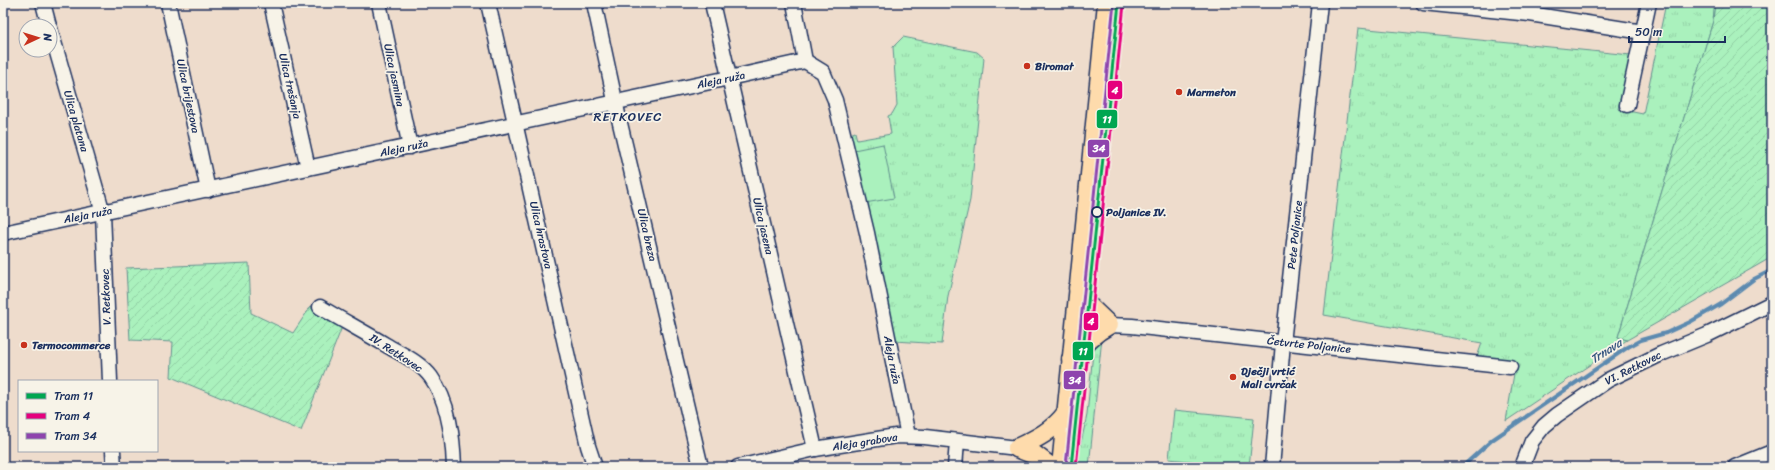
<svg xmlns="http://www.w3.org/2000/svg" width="1775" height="470" font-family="Sriracha,sans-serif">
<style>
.grass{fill:url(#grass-tufts);stroke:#62908e}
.garden{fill:url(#garden-furrows);stroke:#62908e}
.pitch{fill:#aaf1bd;stroke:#62908e}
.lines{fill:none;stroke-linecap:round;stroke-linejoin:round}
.stream{stroke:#5b8ab0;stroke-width:4}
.minor-casing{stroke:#1b2f5e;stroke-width:17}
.major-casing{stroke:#1b2f5e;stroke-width:21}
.minor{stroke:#f7f3e8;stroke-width:14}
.major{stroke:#fedbac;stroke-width:18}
.tram-1-casing{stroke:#f7f3e8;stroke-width:6}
.tram-2-casing{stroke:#f7f3e8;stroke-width:6}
.tram-3-casing{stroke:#f7f3e8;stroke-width:6}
.tram-1{stroke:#00a651;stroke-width:3}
.tram-2{stroke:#e5007d;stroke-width:3}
.tram-3{stroke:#8e44ad;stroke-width:3}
.poi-dot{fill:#c8321e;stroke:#f7f3e8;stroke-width:1.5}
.stop-dot{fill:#f7f3e8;stroke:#1b2f5e;stroke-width:2}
.labels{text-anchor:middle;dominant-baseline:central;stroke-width:3.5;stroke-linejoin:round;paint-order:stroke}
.poi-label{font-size:11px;font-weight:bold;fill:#1b2f5e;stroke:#f7f3e8;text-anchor:start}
.street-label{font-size:11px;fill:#1b2f5e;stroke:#f7f3e8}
.stop-label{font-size:11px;font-weight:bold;fill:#1b2f5e;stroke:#f7f3e8;text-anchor:start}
.water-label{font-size:12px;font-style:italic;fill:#365580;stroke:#f7f3e8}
.quarter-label{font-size:13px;letter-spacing:1px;fill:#1b2f5e;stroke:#f7f3e8}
.line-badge{stroke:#f7f3e8;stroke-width:1.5}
.badge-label{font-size:11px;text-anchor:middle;font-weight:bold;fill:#fff}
</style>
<defs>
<pattern id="grass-tufts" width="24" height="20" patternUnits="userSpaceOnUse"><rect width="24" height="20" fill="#aaf1bd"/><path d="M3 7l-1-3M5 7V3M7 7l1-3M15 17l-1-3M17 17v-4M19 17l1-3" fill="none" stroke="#92cfa5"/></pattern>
<pattern id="garden-furrows" width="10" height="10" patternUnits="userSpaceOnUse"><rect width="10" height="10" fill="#aaf1bd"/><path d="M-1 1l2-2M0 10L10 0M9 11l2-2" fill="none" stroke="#92cfa5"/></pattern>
</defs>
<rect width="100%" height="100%" fill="#eedccc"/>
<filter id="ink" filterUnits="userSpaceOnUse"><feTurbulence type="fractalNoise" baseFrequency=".025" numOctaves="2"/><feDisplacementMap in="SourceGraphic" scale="8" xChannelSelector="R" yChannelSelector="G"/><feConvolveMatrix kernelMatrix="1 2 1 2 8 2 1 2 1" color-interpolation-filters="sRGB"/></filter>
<g filter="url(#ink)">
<g class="grass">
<polygon points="1666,3 1715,3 1713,21 1618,337 1627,340 1506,421 1516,362 1477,357 1482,343 1324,315 1358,28 1631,55 1618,109 1643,114"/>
<polygon points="903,37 977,52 984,58 970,200 948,296 942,344 895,341 850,134 855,132 857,140 891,134 888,116 892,114 897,105 893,47"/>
<polygon points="1102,337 1089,467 1076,467 1087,415 1093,352 1096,341"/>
<polygon points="1174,410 1254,418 1249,467 1169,459"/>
</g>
<g class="garden">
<polygon points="1715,3 1772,3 1772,257 1627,340 1618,337 1713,21"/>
<polygon points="249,263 251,313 293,333 311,306 344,322 301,431 171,377 173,342 130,340 126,268"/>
</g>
<polygon class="pitch" points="883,144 894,198 865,203 854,150"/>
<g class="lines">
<polyline class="stream" points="1462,467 1492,440 1628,347 1641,340 1666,333 1690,322 1721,304 1754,279 1772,270"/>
<g class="minor-casing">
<g id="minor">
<polyline points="43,3 49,26"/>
<polyline points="168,3 208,190"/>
<polyline points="271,3 308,168"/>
<polyline points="379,3 410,147"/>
<polyline points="488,3 588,446 595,467"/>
<polyline points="594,3 619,119 701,467"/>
<polyline points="712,3 815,449"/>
<polyline points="794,3 805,61"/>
<polyline points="1423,3 1530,14 1643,32"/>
<polyline points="50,28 103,213 110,381"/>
<polyline points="1627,105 1649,3"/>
<polyline points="3,233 729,78 805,61 823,72 835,100 867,233 908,436"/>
<path d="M320,307c22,13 44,25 66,38 15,9 34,17 45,32 18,25 22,60 23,90"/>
<polyline points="1109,325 1132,326 1510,367"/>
<polyline points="113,451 114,467"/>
<polyline points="738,467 815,449 896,436 925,437 1017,448"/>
<polyline points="955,467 957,442"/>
<polyline points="1272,467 1283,343 1320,3"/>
<polyline points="1522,467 1532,441 1544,426 1557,415 1608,380 1661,354 1707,335 1772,303"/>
<polyline points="1735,467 1772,452"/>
</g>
</g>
<g class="major-casing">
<g id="major">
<path d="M1071,359c11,-14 22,-26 38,-34l-21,-20 -10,-17"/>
<path d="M1017,448c19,-9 37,-18 49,-35"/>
<polyline points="1017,448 1035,455 1051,467"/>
<polyline points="1061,467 1107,3"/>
</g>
</g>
<use href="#minor" class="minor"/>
<use href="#major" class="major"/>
<g class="tram-1-casing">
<polyline id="tram-1" points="1071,467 1119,3"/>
</g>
<g class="tram-2-casing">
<polyline id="tram-2" points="1076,467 1124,4"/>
</g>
<g class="tram-3-casing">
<polyline id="tram-3" points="1066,466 1114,3"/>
</g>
<use href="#tram-1" class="tram-1"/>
<use href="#tram-2" class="tram-2"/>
<use href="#tram-3" class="tram-3"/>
</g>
</g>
<g class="poi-dot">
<circle cx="1027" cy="66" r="4"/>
<circle cx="1179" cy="92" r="4"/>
<circle cx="24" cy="345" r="4"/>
<circle cx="1233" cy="377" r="4"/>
</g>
<circle class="stop-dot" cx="1097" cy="212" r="5"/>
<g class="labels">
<g class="poi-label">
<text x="1035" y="66">Biromat</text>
<text x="1187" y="92">Marmeton</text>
<text x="32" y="345">Termocommerce</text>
<text x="1241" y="371">Dječji vrtić<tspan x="1241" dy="13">Mali cvrčak</tspan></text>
</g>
<g class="street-label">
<text transform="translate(394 75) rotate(78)">Ulica jasmina</text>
<text transform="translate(721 80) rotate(-12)">Aleja ruža</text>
<text transform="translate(290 86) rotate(77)">Ulica trešanja</text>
<text transform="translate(188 96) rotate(78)">Ulica brijestova</text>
<text transform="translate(76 121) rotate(74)">Ulica platana</text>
<text transform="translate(404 148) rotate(-12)">Aleja ruža</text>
<text transform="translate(88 215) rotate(-11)">Aleja ruža</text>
<text transform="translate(763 226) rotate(77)">Ulica jasena</text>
<text transform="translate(541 235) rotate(77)">Ulica hrastova</text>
<text transform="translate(647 235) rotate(77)">Ulica breza</text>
<text transform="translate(1295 235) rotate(-84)">Pete Poljanice</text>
<text transform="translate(106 297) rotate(-92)">V. Retkovec</text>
<text transform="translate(1309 345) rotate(6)">Četvrte Poljanice</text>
<text transform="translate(396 353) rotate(33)">IV. Retkovec</text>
<text transform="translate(892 360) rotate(79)">Aleja ruža</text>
<text transform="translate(1633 368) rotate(-27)">VI. Retkovec</text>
<text transform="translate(865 442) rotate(-9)">Aleja grabova</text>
</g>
<g class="stop-label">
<text x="1106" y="212">Poljanice IV.</text>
</g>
<g class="water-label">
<text transform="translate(1606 351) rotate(-33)">Trnava</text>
</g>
<g class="quarter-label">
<text x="628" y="116">RETKOVEC</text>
</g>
</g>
<g class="line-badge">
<rect x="1107" y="80" width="16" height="20" rx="4" fill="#e5007d"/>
<rect x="1096" y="109" width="22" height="20" rx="4" fill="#00a651"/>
<rect x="1087" y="139" width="23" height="19" rx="4" fill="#8e44ad"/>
<rect x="1083" y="312" width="16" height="19" rx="4" fill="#e5007d"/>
<rect x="1072" y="341" width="22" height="20" rx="4" fill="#00a651"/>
<rect x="1063" y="370" width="23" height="20" rx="4" fill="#8e44ad"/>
</g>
<g class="badge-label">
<text x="1115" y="94">4</text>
<text x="1107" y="123">11</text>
<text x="1099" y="152">34</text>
<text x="1091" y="325">4</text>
<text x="1083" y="355">11</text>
<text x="1075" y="384">34</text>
</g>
<rect width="1775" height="470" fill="none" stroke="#f7f3e8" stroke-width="16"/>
<rect x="8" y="8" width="1759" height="454" fill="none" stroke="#1b2f5e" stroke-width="1.5" filter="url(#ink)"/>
<rect x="18" y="380" width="140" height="72" fill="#f7f3e8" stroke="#9fa5b1"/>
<rect x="26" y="393" width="20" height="6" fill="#00a651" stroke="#9fa5b1"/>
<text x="54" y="400" font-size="12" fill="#1b2f5e">Tram 11</text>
<rect x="26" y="413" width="20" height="6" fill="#e5007d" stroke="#9fa5b1"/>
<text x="54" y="420" font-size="12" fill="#1b2f5e">Tram 4</text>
<rect x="26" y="433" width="20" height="6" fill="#8e44ad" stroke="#9fa5b1"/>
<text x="54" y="440" font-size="12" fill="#1b2f5e">Tram 34</text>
<g transform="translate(38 38) rotate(86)"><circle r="19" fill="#f7f3e8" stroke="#9fa5b1"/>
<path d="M0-3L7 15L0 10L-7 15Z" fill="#c8321e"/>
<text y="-6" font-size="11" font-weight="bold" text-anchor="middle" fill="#1b2f5e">N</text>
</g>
<path d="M1629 36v6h96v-6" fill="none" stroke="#1b2f5e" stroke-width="2"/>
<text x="1635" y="36" font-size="12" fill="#1b2f5e" stroke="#f7f3e8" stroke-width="3" paint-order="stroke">50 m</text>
</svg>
